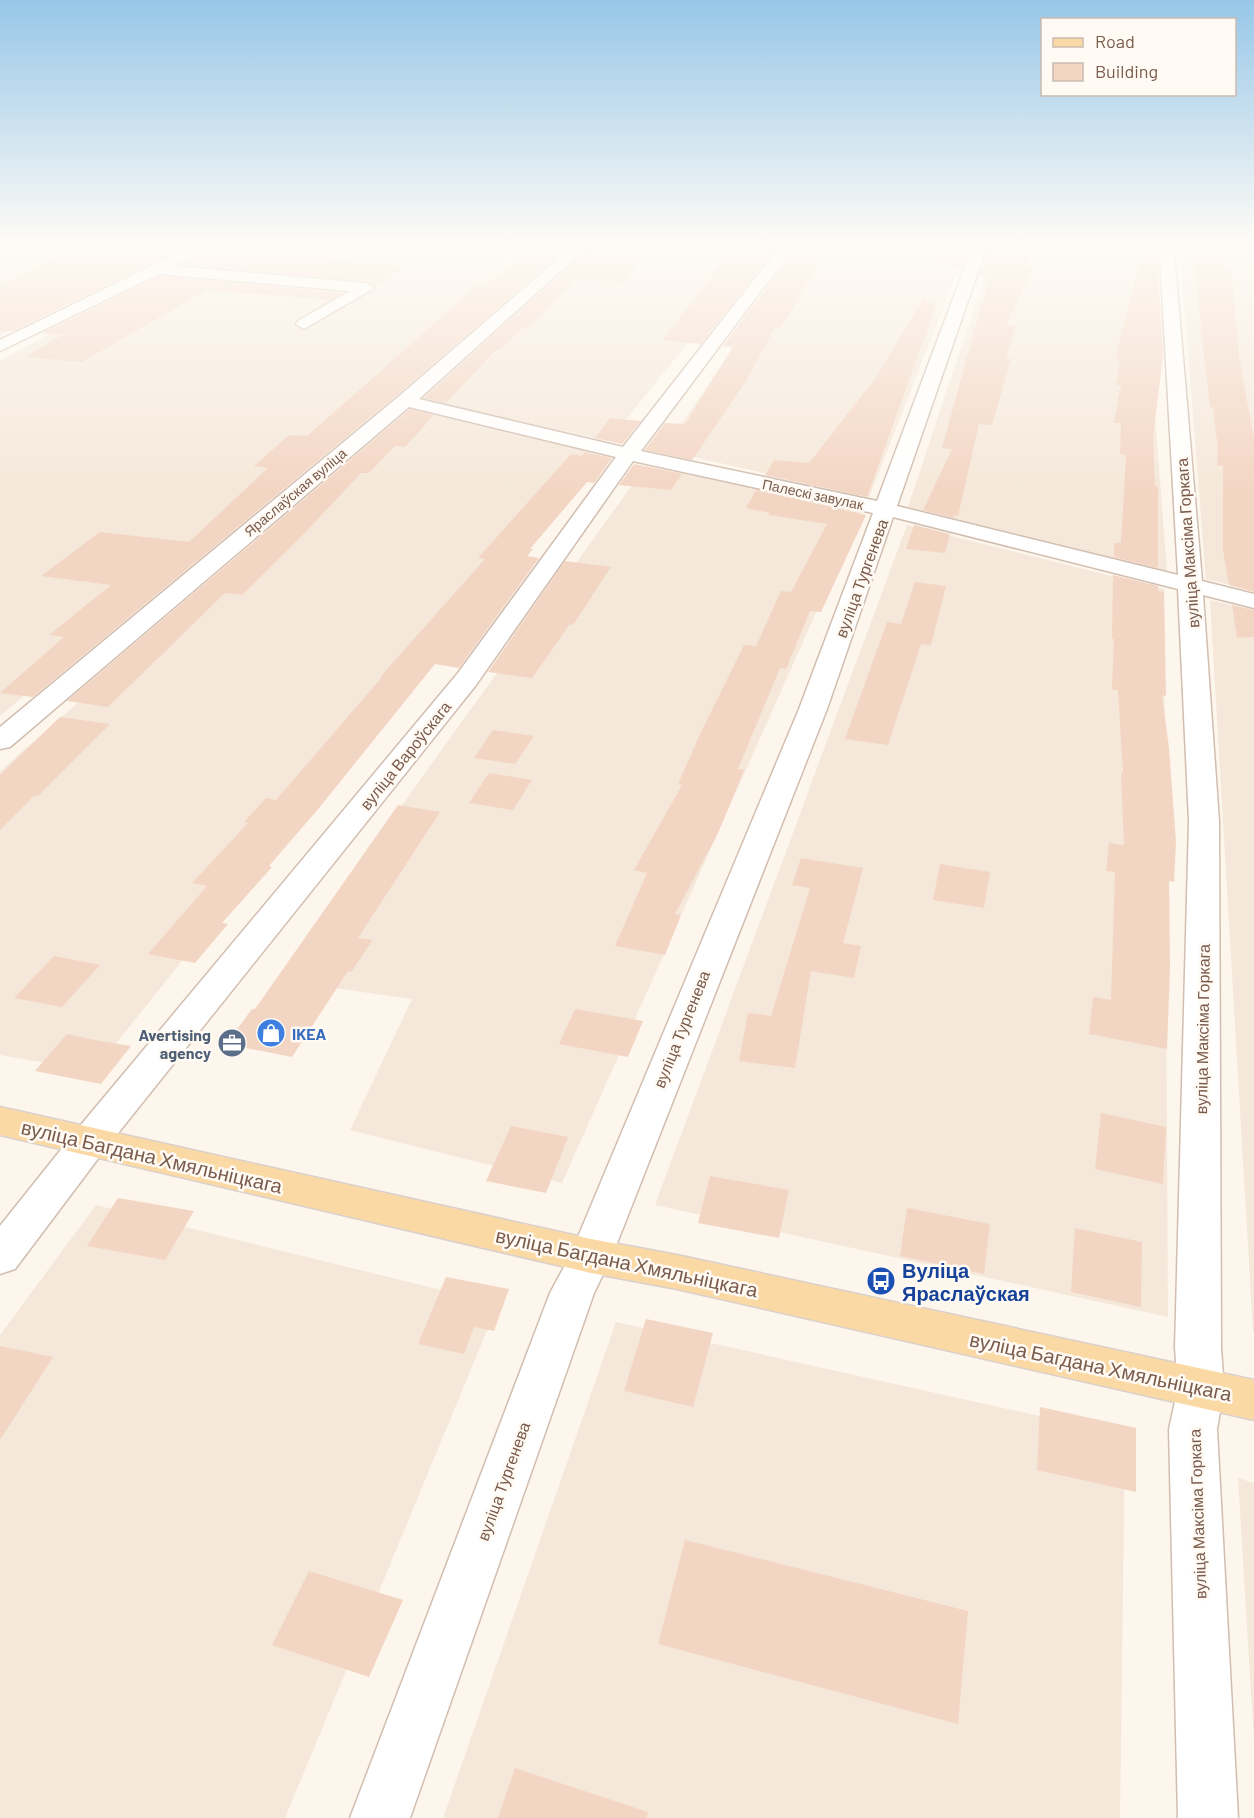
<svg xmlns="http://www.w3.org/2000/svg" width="1254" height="1818" font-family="Barlow,sans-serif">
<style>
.residential{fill:#f5e8da}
.building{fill:#f3d5c3}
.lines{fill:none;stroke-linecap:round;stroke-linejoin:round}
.minor-casing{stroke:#d1beb0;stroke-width:3}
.major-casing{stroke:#dad1cd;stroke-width:3}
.minor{fill:#fff;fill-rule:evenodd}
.major{fill:#fbd9a5;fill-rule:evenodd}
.labels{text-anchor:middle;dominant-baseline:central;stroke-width:5;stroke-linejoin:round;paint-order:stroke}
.far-street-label{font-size:14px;fill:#7a5c4d;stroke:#fffaf3}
.street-label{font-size:16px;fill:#7a5c4d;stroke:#fffaf3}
.shop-label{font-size:16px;font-weight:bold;fill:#366cbe;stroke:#fffaf3;text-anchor:start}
.service-label{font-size:16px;font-weight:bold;fill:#4e5e75;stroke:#fffaf3;text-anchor:end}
.near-street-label{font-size:20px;fill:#7a5c4d;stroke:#fffaf3}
.near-transit-label{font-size:20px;font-weight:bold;fill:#164399;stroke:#fffaf3;text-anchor:start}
</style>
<rect width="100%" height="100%" fill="#fdf6ec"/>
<g class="residential">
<polygon points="11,240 193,240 0,335 0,244"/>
<polygon points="231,240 569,240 418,364 0,716 0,360"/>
<polygon points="604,240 772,240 608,441 420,399"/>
<polygon points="808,240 970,240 869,497 663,450"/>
<polygon points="997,240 1146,240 1149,337 1167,572 908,507"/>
<polygon points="1179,240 1241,240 1254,247 1254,591 1206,579"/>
<polygon points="411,410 591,450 94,1071 0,1055 0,771"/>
<polygon points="646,466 862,509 562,1183 350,1130 412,999 276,980"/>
<polygon points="907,525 1164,589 1168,1317 655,1205"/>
<polygon points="1210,600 1254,611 1254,1333 1253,1332"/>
<polygon points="96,1205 498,1304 285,1818 0,1818 0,1335"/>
<polygon points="616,1322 1125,1435 1120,1818 443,1818"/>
<polygon points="1238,1478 1254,1483 1254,1743"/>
</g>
<g class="building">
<polygon points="554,240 577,240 397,395 33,697 0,693 64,637 49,635 111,585 41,576 100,532 189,542 268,468 254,466 289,435 307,436 479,284 486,285 525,255 536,256"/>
<polygon points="597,240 624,240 614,252 645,253 624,282 576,279 529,328 522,328 500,350 496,350 446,403 424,398"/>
<polygon points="898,240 929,240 972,243 962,270 896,249"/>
<polygon points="990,244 1031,246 1027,267 1033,268 1006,325 1016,326 1006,358 1011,359 992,425 979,424 958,516 954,515 953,518 923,510 952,449 942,448 989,278 979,275"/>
<polygon points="243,245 337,252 324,260 406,266 375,286 366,281 182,264 196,257 219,258"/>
<polygon points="748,245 777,247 701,344 663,340 726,257 739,258"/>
<polygon points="74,248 170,255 13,331 0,331 0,286"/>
<polygon points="796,248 826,250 790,313 780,328 775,327 748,378 692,460 645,450 665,423 685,424 733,347 723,346"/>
<polygon points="1143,250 1157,251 1163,356 1153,437 1155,486 1158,487 1158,568 1114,557 1114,543 1121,543 1126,455 1120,454 1121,423 1114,423 1121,385 1116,385 1120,362 1117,361 1118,347"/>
<polygon points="1193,253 1223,255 1224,269 1231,269 1239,356 1254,438 1254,592 1229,585 1223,550 1223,466 1217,465 1218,449 1213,407 1210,407"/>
<polygon points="159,276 343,293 331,300 206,290 82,362 25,357 62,335 42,333"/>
<polygon points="923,299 936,305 867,497 765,475 774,460 809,463 874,380"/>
<polygon points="410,409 434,415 405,447 395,446 369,473 361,473 300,538 242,595 225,593 108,707 67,701"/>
<polygon points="610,418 641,421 622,444 595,438"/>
<polygon points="585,452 612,458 594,483 587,482 530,549 533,549 527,556 539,558 459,668 435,664 319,808 269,866 272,867 222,923 228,924 195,963 148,954 207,886 192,883 248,823 244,822 266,798 276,800 382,677 380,677 485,559 478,558 571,454 582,456"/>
<polygon points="634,464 682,474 671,490 619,485"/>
<polygon points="756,490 866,515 821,612 810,611 786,669 780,668 738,769 744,770 718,833 675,914 681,915 665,955 615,946 647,873 634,870 682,785 678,784 702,730 744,645 756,646 781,591 791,592 827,524 768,515 770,513 746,508"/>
<polygon points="914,525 950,534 945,553 906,549"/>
<polygon points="565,561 611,567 573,625 570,624 532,678 488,672"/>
<polygon points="1113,575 1158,586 1158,591 1164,592 1166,696 1162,695 1169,748 1176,842 1174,882 1169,881 1170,968 1167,1049 1089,1034 1093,997 1111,1000 1115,872 1106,871 1109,843 1124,845 1121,773 1123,773 1118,690 1112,689 1114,639 1112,639"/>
<polygon points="915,582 946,586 931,645 921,644 888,745 845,739 887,622 901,624"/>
<polygon points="1232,605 1254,610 1254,637 1237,638"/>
<polygon points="60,717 110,724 38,796 34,796 0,830 0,775"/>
<polygon points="493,730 534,736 515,764 474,758"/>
<polygon points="489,773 532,780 513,810 469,803"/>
<polygon points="398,805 440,812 358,938 373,940 351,972 348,971 292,1057 226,1044 252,1009 255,1009"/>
<polygon points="801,858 863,868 843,943 861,946 854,978 811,971 795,1068 739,1061 748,1013 771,1016 810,888 792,885"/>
<polygon points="940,864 990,872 984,908 933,900"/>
<polygon points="54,956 100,965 62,1007 14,998"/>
<polygon points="575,1009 643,1021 628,1057 559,1044"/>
<polygon points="67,1034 100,1041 131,1046 101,1084 35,1071"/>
<polygon points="1101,1113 1166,1127 1163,1184 1095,1169"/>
<polygon points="511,1126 568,1137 546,1193 486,1181"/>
<polygon points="710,1176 789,1190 779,1238 698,1223"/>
<polygon points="118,1198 194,1211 165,1260 87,1246"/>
<polygon points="907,1208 990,1224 984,1274 900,1256"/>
<polygon points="1075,1228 1142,1242 1141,1307 1071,1292"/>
<polygon points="446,1277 509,1289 494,1331 474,1327 464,1354 418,1344"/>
<polygon points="646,1319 713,1333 693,1407 624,1391"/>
<polygon points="0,1346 53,1357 0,1440"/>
<polygon points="1040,1407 1136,1428 1136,1492 1037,1470"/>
<polygon points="685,1540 968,1611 958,1724 658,1644"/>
<polygon points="309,1571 403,1600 369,1677 272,1645"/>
<polygon points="515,1768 648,1812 647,1818 498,1818"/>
</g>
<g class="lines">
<g class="minor-casing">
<g id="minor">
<polygon points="205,240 223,240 174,266 366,283 374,288 304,329 296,324 298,321 350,291 159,274 0,351 0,340"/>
<polygon points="580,240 595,240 419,399 623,447 785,240 799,240 641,451 877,501 975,240 989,240 897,506 1178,575 1159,240 1173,240 1202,581 1254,594 1254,608 1203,595 1219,821 1221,1348 1224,1388 1217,1429 1238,1818 1178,1818 1169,1429 1178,1388 1175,1348 1189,821 1178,589 893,517 827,709 612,1256 594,1293 410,1818 350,1818 550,1293 570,1256 799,709 873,513 633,461 476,685 103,1152 15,1269 0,1274 0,1226 75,1132 458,673 616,457 409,407 10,747 0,749 0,727 398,397"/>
</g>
</g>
<g class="major-casing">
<polygon id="major" points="0,1107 591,1239 677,1255 1254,1380 1254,1420 677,1289 591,1273 0,1135"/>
</g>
<use href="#minor" class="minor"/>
<use href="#major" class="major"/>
</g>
<linearGradient id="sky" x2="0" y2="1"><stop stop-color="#97c7e8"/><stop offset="0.49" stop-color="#fefbf6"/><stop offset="1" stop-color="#fefbf6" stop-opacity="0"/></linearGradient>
<rect width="1254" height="494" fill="url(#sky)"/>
<defs>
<g id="shop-disc" transform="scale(1.5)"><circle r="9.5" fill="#3f7fe0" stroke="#fffaf3"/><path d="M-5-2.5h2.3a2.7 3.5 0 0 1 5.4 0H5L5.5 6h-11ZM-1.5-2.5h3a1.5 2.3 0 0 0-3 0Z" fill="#fff"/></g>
<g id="office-disc" transform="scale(1.5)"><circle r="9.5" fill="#5c6f8a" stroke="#fffaf3"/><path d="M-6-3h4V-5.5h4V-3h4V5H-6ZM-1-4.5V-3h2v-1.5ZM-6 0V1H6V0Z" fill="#fff"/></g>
<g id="bus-disc" transform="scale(1.5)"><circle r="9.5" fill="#1a4fb4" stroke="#fffaf3"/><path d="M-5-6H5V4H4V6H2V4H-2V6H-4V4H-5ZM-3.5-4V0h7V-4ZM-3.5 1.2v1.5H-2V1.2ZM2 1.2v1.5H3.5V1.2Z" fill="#fff"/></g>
</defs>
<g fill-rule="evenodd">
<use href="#shop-disc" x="271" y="1033"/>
<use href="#office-disc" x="232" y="1043"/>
<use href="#bus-disc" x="881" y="1281"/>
</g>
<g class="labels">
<g class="far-street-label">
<text transform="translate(295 492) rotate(-40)">Яраслаўская вуліца</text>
<text transform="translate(813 494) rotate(12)">Палескі завулак</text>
</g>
<g class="street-label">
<text transform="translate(1187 543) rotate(-94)">вуліца Максіма Горкага</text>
<text transform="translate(861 578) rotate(-70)">вуліца Тургенева</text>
<text transform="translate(405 755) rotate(-51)">вуліца Вароўскага</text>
<text transform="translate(681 1029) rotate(-68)">вуліца Тургенева</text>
<text transform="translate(1202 1029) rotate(-89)">вуліца Максіма Горкага</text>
<text transform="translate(503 1481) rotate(-70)">вуліца Тургенева</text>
<text transform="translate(1197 1514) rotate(-92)">вуліца Максіма Горкага</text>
</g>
<g class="shop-label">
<text x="292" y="1033">IKEA</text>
</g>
<g class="service-label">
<text x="211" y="1034">Avertising<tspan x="211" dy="18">agency</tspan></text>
</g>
<g class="near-street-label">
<text transform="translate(152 1156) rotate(13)">вуліца Багдана Хмяльніцкага</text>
<text transform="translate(627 1262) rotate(12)">вуліца Багдана Хмяльніцкага</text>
<text transform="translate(1101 1366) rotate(12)">вуліца Багдана Хмяльніцкага</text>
</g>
<g class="near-transit-label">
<text x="902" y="1270">Вуліца<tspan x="902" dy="23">Яраслаўская</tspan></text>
</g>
</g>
<rect x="1041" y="18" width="195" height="78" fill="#fffaf3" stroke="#cabbb1" stroke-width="1.5"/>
<rect x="1053" y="38" width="30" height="9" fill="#fbd9a5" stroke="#cabbb1" stroke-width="1.5"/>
<text x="1095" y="48" font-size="18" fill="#7a5c4d">Road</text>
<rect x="1053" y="63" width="30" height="18" fill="#f3d5c3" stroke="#cabbb1" stroke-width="1.5"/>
<text x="1095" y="78" font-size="18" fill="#7a5c4d">Building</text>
</svg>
